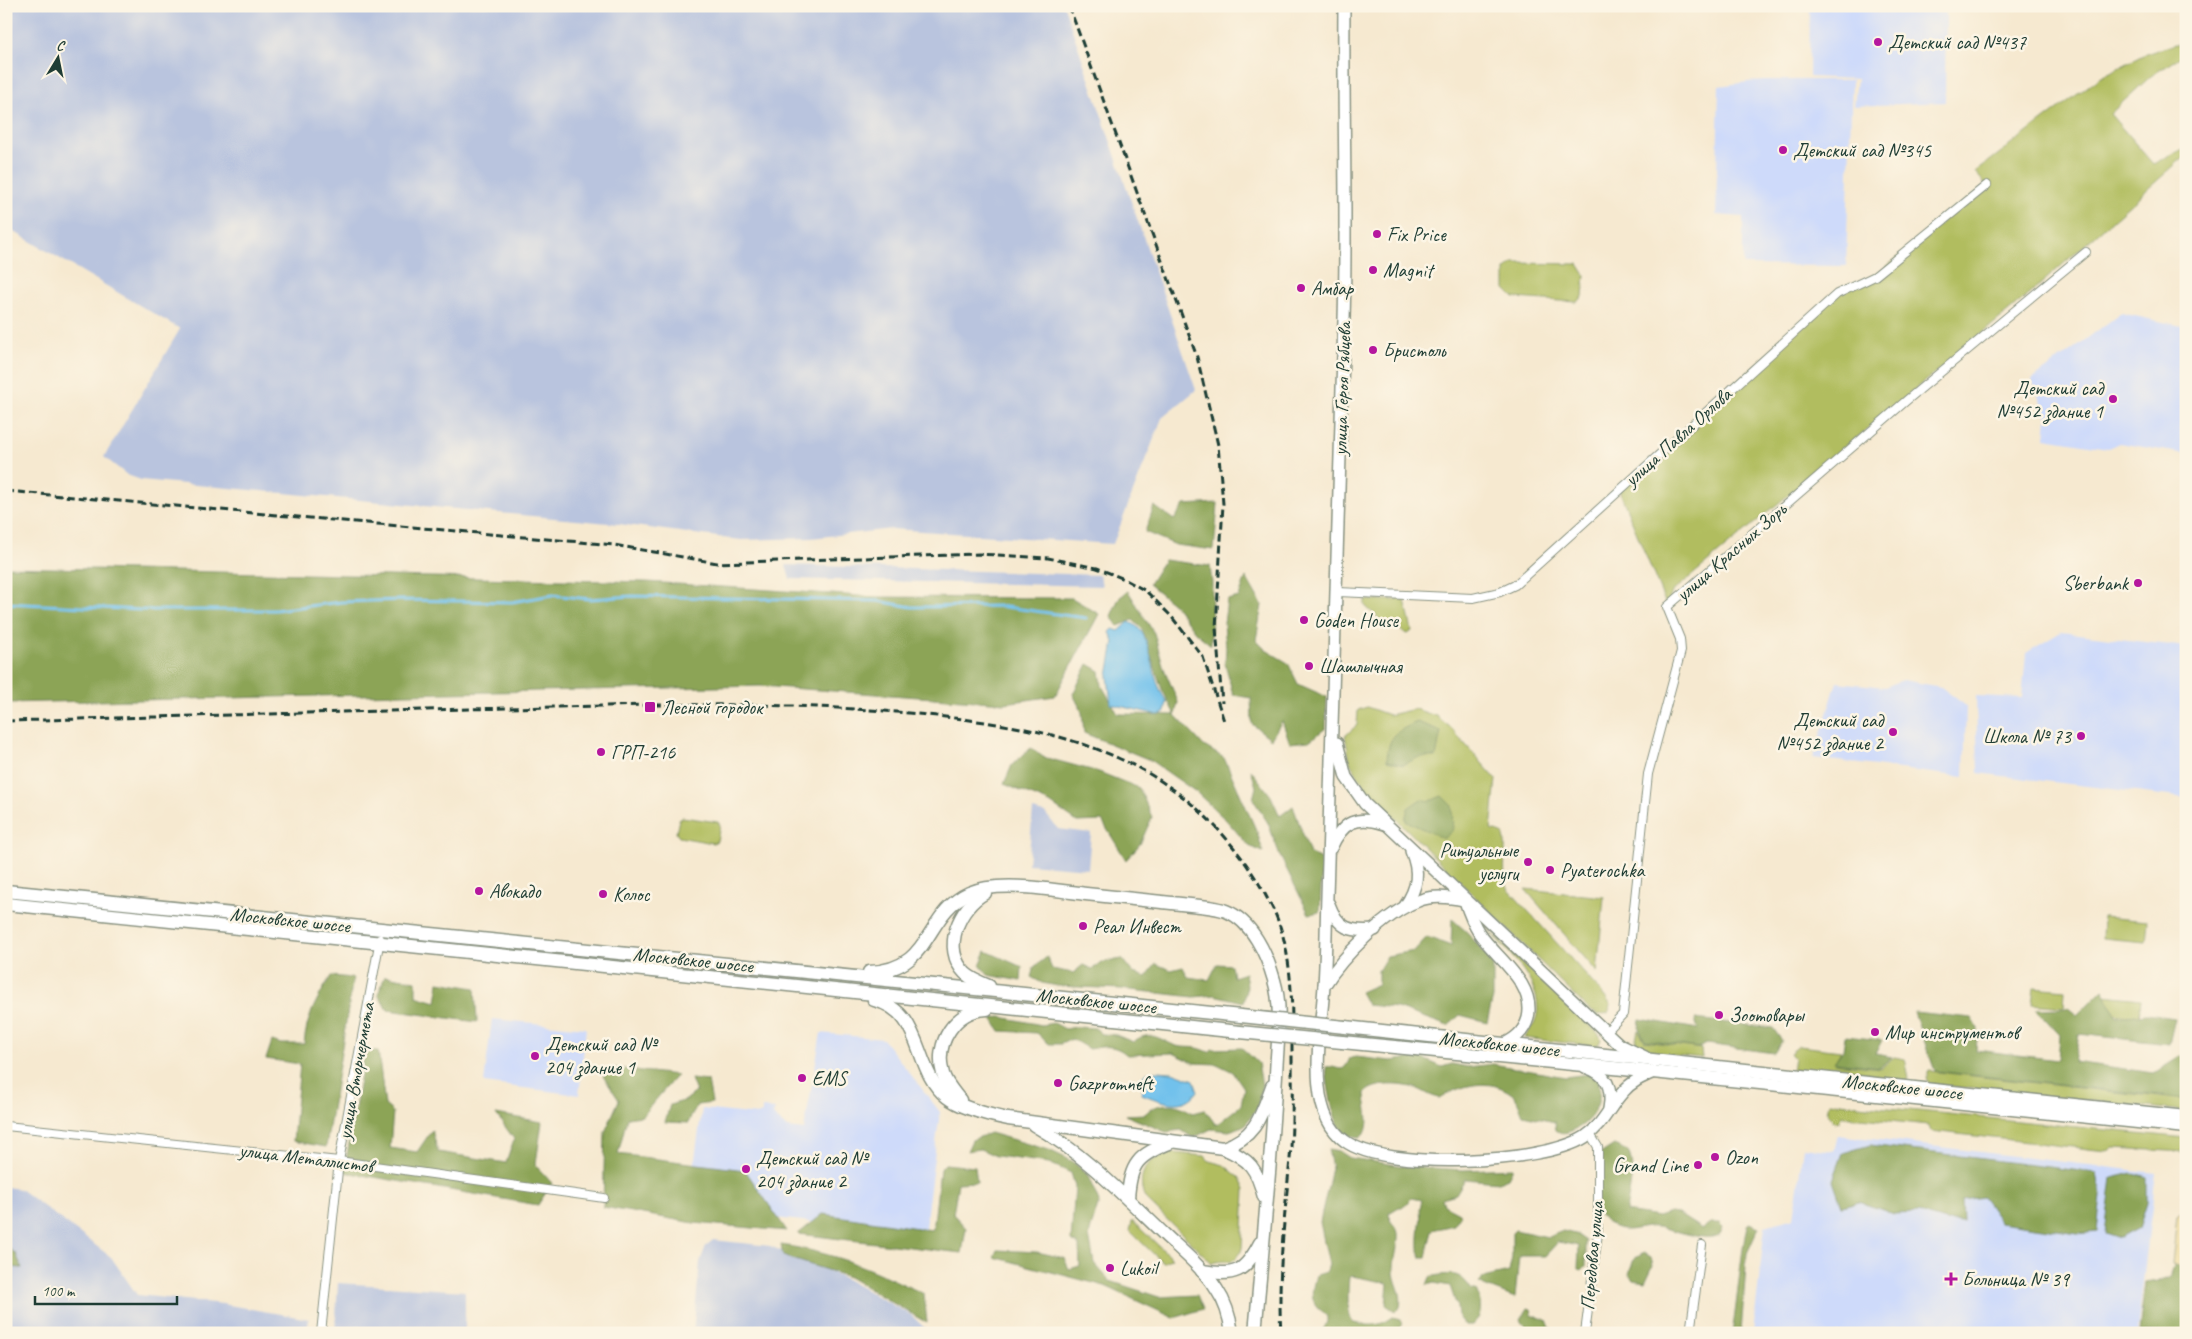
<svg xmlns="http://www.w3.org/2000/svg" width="2192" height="1339" font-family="Caveat,sans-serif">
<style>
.built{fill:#cedafa}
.industrial{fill:#b9c4de}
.green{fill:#b1bd5f;stroke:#687d4a}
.forest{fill:#8ca456;stroke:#567045}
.sand{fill:#eeda9e;stroke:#868c69}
.water{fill:#71c1ec;stroke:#487f90}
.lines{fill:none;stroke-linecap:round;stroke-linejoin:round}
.stream{stroke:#71c1ec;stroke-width:3}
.minor-casing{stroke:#8a9382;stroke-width:10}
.secondary-casing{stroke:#8a9382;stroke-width:14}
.primary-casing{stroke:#8a9382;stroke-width:15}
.minor{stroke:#fff;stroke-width:8}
.secondary{stroke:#fff;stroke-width:11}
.primary{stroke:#fff;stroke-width:12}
.rail{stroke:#1f3d34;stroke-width:3;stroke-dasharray:8 4;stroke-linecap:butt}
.primary-bridge-casing{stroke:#8a9382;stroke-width:15;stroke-linecap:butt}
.primary-bridge{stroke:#fff;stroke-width:12}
.poi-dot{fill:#b5179e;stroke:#fcf5e5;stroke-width:2}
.labels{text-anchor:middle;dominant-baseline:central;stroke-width:5;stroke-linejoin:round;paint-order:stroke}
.poi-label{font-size:20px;fill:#1f3d34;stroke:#fcf5e5;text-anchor:start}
.street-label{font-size:20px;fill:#1f3d34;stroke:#fcf5e5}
</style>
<rect width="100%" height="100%" fill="#fcf5e5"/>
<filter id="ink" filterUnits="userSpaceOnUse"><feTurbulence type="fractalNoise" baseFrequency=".02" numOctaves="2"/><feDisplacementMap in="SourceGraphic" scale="10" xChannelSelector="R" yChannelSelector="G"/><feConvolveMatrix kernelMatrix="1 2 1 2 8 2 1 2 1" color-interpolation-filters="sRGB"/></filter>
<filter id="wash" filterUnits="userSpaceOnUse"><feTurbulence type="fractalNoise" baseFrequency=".0096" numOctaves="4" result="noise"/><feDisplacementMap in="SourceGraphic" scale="20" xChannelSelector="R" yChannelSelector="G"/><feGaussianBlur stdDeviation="1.12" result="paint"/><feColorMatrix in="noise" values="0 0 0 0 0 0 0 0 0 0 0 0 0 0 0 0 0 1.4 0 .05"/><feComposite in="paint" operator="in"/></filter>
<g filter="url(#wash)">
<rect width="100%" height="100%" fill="#f6e9d0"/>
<g class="built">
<polygon points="1810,6 1946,6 1945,102 1854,106 1857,79 1809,77"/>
<polygon points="1763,80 1852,80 1846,266 1743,265 1743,217 1716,215 1719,86"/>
<polygon points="2121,313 2186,327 2186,454 2119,443 2108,448 2045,438 2047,418 2032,380"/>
<polygon points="2061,632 2186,647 2186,798 1978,773 1976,696 2022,698 2026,653"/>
<polygon points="1903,680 1941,687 1966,706 1964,777 1813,758 1837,682 1885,687"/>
<polygon points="492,1019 586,1028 579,1095 484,1083"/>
<polygon points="821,1033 883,1039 940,1112 924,1235 688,1208 702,1109 757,1115 762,1113 762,1108 775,1109 773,1115 787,1128 804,1130"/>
<polygon points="1838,1135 2156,1173 2137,1333 1753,1333 1765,1226 1794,1218 1803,1147 1834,1151"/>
</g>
<g class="industrial">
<polygon points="6,6 1064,6 1196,390 1162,418 1113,544 892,529 811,538 741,540 619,524 141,480 127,475 104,457 180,329 6,227"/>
<polygon points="786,565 1100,575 1102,586 790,579"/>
<polygon points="1033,810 1045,813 1058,829 1091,833 1088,869 1028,864"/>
<polygon points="6,1187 20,1189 111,1257 137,1295 223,1304 309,1319 307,1333 6,1333"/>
<polygon points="713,1240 770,1246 842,1277 911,1315 930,1333 693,1333 700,1262 706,1246"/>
<polygon points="338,1283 465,1291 465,1333 335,1333"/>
</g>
<g class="green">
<polygon points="2175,44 2186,44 2186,53 2151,76 2110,114 2153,164 2186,147 2186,155 2034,290 1672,592 1667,607 1619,490 1836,294 1875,276 1986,185 1975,172 2099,78 2143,55"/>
<polygon points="1513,263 1578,264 1585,275 1583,297 1577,302 1514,298 1505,289 1505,270"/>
<polygon points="1365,600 1405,600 1412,631 1408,634 1381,620 1365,606"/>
<path d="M1367,707l22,8 26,-6 21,7 14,11 46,52 -5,51 11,3c8,7 -3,40 7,57l91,101 11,14 -3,8 -10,2 -10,-6 -222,-220 -16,-26 -5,-27 12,-11 1,-15z"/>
<polygon points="682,817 718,822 720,825 717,841 713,843 679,837 676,833 679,819"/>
<polygon points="1525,889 1604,897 1597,972"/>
<polygon points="2103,917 2148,921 2146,942 2102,938"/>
<path d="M1488,929l111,105 2,5 -2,5 -4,2 -71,-8c3,-5 9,-10 11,-16 13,-35 -27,-69 -47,-93z"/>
<polygon points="2034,987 2065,990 2064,1007 2032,1004"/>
<polygon points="2104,995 2141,999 2139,1017 2102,1013"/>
<polygon points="1638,1030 1645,1041 1701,1049 1702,1058 1639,1051 1635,1045"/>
<polygon points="1799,1046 1841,1051 1834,1063 1881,1068 1894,1057 1905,1059 1909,1078 1906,1082 1792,1070 1794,1058 1790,1053"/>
<polygon points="1929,1071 2186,1100 2186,1111 1929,1084 1926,1078"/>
<polygon points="1829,1102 2186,1138 2186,1152 2114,1148 2107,1151 1931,1131 1928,1125 1842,1116 1838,1122 1833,1121 1827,1113"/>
<path d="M1174,1153l31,3 4,5 15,4 16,13 5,12 -3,58c-5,18 -17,11 -30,15l-67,-65c-11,-25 5,-43 29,-45z"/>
<polygon points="1132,1221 1172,1258 1163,1263 1130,1231"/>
</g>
<g class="forest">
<polygon points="1218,503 1214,550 1176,545 1145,532 1154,506 1174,520 1184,505"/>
<polygon points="1164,560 1210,566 1212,583 1211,645 1195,632 1175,605 1149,584"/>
<polygon points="6,567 647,582 877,597 1072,598 1099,614 1055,696 1005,703 760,686 6,703"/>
<polygon points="1246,577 1262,605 1256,640 1266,650 1288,663 1298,684 1327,697 1326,728 1309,741 1290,743 1282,721 1271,739 1252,724 1251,698 1233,695 1225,663 1226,648 1224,623 1227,600 1239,597"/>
<polygon points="1128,591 1154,633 1163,666 1178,702 1175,715 1204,746 1224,758 1257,832 1263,852 1249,846 1227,821 1196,792 1150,760 1084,733 1082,712 1073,694 1088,664 1100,671 1102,686 1118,714 1175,715 1162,689 1142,629 1133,620 1118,626 1111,616 1119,598"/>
<path d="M1417,722l24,9 -5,26h-17l-16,8 -16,-4c1,-25 8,-29 30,-39z"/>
<polygon points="1031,748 1043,757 1099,772 1139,788 1152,817 1140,844 1126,860 1102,821 1077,822 1050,803 1004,784 1012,765"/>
<polygon points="1251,770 1271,796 1280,816 1293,806 1310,854 1322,859 1320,912 1309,914 1281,858 1268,823 1253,799 1256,787"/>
<path d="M1442,796l10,10 1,24 -10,9c-12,-8 -25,-11 -38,-19l3,-12 13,-9 9,2z"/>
<polygon points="1452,919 1468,933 1493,963 1493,998 1487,1022 1460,1015 1448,1026 1397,1008 1367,1005 1360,992 1378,984 1378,971 1387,956 1414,951 1427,937 1451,946"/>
<polygon points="986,951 1022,967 1021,981 988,975 980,965"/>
<polygon points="1047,957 1052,969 1073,973 1083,965 1092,969 1104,962 1122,959 1133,973 1146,977 1156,964 1171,970 1183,967 1188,977 1209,980 1217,964 1231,965 1233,977 1245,973 1247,986 1243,1002 1214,995 1194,997 1122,989 1058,986 1042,983 1031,977 1034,967"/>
<path d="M331,976l22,2 -27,169 -33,-6 7,-77 -34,-5 6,-18 9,3h23c3,-29 12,-43 27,-68z"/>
<polygon points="385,976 416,981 416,996 436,1002 439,982 475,988 477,1022 388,1010 378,995"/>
<polygon points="2103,989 2116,1017 2147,1014 2175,1018 2169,1044 2079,1034 2074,1062 2154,1073 2186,1053 2186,1099 1935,1071 1914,1012 1972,1018 1978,1028 1976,1050 2058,1060 2060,1035 2036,1009 2068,1008 2077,1015"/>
<path d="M1001,1017l41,8 12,-2 11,6 11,-2 19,1 7,6 14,1 17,7c20,-16 33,4 49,5 14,1 12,-1 27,5l3,-3 30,-1 16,15 4,22 -5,24 -13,17 -15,5 -18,-2 -18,9 -12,-8 -15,2 -41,-17 20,-1c12,-13 34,-12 47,-1l13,-3 11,15 25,-20 3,-17 -11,-16 -16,-8 -23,-1 -21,-10 -46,2c-12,-11 -23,-9 -38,-6l-17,-10 -11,5h-12l-12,-11 -37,-2 -8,-13z"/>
<polygon points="1640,1019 1698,1029 1695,1019 1773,1028 1782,1041 1774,1053 1706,1044 1699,1048 1645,1040 1639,1029"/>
<polygon points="1845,1036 1882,1040 1875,1054 1892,1057 1880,1067 1834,1062 1843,1050"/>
<polygon points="365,1051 378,1051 385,1105 393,1112 390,1148 417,1152 432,1130 438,1152 506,1163 514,1139 496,1114 542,1122 536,1163 537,1167 552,1183 538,1205 344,1172"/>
<path d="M1356,1057l35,4 28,-4 23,10 10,-3 16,3 25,-3 72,13 23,-3 10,4c6,23 -5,45 -27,53 -6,2 -9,3 -15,-1l-1,-8 -32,-7c-3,-6 -5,-17 -11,-21 -22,-17 -51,-9 -72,4 -12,-2 -15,-7 -25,-10 -13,-4 -41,-6 -50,5 0,16 9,34 -5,45 -7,-1 -13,-2 -18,-7 -8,-7 -16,-52 -16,-64 13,-2 16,10 24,-9z"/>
<polygon points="615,1068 677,1075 642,1116 627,1118 618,1154 745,1170 787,1231 694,1223 603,1207 605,1132 619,1100 603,1076"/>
<polygon points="691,1079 708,1081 712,1103 697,1105 688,1123 665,1122 670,1105 686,1100 696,1092"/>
<polygon points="990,1133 1049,1150 1072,1161 1087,1174 1099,1202 1089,1235 1094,1263 1110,1281 1159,1297 1197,1295 1203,1309 1174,1318 1105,1286 994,1257 997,1250 1037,1252 1064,1258 1069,1269 1080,1266 1079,1245 1071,1241 1075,1186 1071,1173 1049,1163 996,1156 980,1149 967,1151 972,1140"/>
<path d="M1614,1145c6,2 14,4 16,11 5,12 -2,42 -4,56l32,5 12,-4 8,1 24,15 8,-6h9l4,4 -3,7c-11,10 -49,-6 -63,-7 -14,-2 -29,7 -42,1 -8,-4 -17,-14 -21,-21l6,-53z"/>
<polygon points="1870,1145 2097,1173 2101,1196 2097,1231 2077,1233 2000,1222 1982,1197 1962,1200 1963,1221 1945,1221 1918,1213 1894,1214 1859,1202 1842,1206 1833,1180 1843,1153"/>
<path d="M1328,1149l11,2 11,7 53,8 60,4 50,-2 -5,10 -10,4 -33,-3 -9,15 -14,4 2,7 15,8 1,3 -6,9 -22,5 -6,27h-6c-2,-12 -1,-20 0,-33 2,-10 -2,-11 2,-24l-10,-2 -10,9h-3l-10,6c0,12 7,10 9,20 1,14 -5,27 -4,40 2,14 9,19 6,34l-5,4 -9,-6 2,-22 -36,-7 -3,1c-1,10 -3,41 5,46 16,3 25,4 39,-6l7,2 2,5 -5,7 -76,2c16,-23 -4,-18 -8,-34 -2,-7 1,-16 3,-24l10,-3 3,-7 -9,-43 12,-54z"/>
<polygon points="945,1164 975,1167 977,1182 958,1183 953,1214 966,1228 962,1253 798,1234 823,1214 931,1230 934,1223 940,1169"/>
<polygon points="2133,1173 2147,1177 2147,1203 2139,1228 2120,1238 2105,1233 2112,1178"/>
<path d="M1749,1223l10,4 -12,26 -6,80h-9c6,-36 8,-72 15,-108z"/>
<polygon points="1515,1230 1548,1237 1563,1231 1576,1234 1586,1241 1586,1267 1582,1271 1578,1269 1579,1246 1558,1242 1545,1256 1519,1256 1515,1298 1484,1286 1480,1283 1483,1278 1509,1272 1512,1257 1512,1233"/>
<polygon points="2184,1238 2186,1238 2186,1333 2139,1333 2145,1282 2170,1278"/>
<path d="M781,1245c55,8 93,25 143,49l3,29 -78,-46 -66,-21z"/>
<polygon points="6,1246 16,1254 22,1268 6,1267"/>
<polygon points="1644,1253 1651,1257 1653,1265 1645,1282 1634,1280 1629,1274 1634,1259"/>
<path d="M1440,1275c19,-2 22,1 32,15h4c6,12 7,27 -4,36h-7l-7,-9 -1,-10 -7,-21 -16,-3 -7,2 3,-8z"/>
<path d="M1528,1308l3,1 1,5 15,6 5,13c-13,0 -24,-1 -31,-13z"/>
</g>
<polygon class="sand" points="2183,1211 2186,1211 2186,1269 2172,1265 2177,1216"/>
<g class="water">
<path d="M1129,622c26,8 20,60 38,79l-2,11 -6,3 -48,-11 -3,-28 6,-34 -4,-10 3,-3 6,2z"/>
<path d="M1155,1071l17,1 22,8 4,11c-14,20 -36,11 -56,3l-1,-15 6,-7z"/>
</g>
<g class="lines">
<polyline class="stream" points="6,603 141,610 275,610 341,602 402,600 512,602 552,595 590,599 632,596 878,601 912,607 998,606 1086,618"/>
</g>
</g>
<g filter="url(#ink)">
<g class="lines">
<g class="minor-casing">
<g id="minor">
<polyline points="1338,592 1473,598 1500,592 1515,585 1837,294 1875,276 1987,185"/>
<polyline points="1606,1032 1623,1014 1648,774 1681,651 1680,639 1667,607 1907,400 2086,252"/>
<polyline points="6,1126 339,1161 604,1198"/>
<polyline points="321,1333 339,1161 380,939"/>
<polyline points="1585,1333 1598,1233 1598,1147 1590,1134"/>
<polyline points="1690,1333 1702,1245"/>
</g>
</g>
<g class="secondary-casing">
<g id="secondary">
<path d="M1344,6c-1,105 3,210 0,314 -5,192 -12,384 -17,576 -1,30 -1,59 -3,89 -2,45 -21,126 21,156 40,30 198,23 240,-4 18,-12 24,-30 38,-45 8,-10 19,-15 31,-20"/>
<polyline points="1337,743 1346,777 1365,804 1606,1032 1620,1045 1645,1057"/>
<path d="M1331,848c12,-27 26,-33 54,-24"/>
<path d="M1465,901c4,12 8,22 14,32 17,25 57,50 49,85 -4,14 -13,21 -26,27"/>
<path d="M1329,904c9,25 21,28 46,26"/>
<path d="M1405,906c13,-19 15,-34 6,-55"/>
<path d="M1324,986c18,-29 61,-73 94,-85 15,-6 31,-4 46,-1"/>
<path d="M1585,1067c22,7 28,20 24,42"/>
</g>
</g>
<g class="primary-casing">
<g id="primary">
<polyline points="6,891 1241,1016"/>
<path d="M985,893c-26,14 -44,55 -20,80 6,6 16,10 24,13"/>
<polyline points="6,904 1240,1032"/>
<path d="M869,972c65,-2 54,-58 100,-79 29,-13 85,-3 117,1 38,4 76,8 114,12 8,1 18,2 26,5 26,10 41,44 48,69 9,30 3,64 2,95 -5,86 -13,172 -21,258"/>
<path d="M874,1000c51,12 38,70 73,97 14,11 42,18 61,22l215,29c27,11 34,21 41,49"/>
<polyline points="1345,1027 2186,1117"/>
<polyline points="1342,1042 1604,1067 2186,1127"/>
<path d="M960,1100c-6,-8 -14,-16 -17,-26 -9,-31 12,-64 44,-65"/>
<path d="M1034,1125c49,28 90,71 131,110 18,17 39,34 52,55 9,13 13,28 15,43"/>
<path d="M1223,1148c33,-11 38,-32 49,-62"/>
<path d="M1128,1199c2,-36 10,-44 44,-57"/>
<path d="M1202,1271c33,6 43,1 58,-28"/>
</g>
</g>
<use href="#minor" class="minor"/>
<use href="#secondary" class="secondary"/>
<use href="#primary" class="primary"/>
<g class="rail">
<polyline points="1069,6 1197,357 1218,445 1223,504 1216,628 1222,703"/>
<polyline points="6,491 614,545 717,563 979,554 1048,558 1097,568 1124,579 1146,591 1171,616 1203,657 1224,721"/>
<path d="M6,721c184,-5 367,-10 550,-14 125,-3 248,-5 372,8 64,7 132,16 190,43 64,28 113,76 147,136 4,8 9,16 12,24 16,41 15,88 15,131 0,33 1,65 -1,98 -5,61 -14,124 -10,186"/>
</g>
<g class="primary-bridge-casing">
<g id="primary-bridge">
<polyline points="1241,1016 1345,1027"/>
<polyline points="1240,1032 1342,1042"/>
</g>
</g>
<use href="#primary-bridge" class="primary-bridge"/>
</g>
</g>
<g class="poi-dot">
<circle cx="1878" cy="42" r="5"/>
<circle cx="1783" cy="150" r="5"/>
<circle cx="1377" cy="234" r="5"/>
<circle cx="1373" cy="270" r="5"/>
<circle cx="1301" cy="288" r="5"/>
<circle cx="1373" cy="350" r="5"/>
<circle cx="2113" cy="399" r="5"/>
<circle cx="2138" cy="583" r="5"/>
<circle cx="1304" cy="620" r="5"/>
<circle cx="1309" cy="666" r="5"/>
<rect x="644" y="701" width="12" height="12" rx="2.5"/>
<circle cx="1893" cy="732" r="5"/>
<circle cx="2081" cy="736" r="5"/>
<circle cx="601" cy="752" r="5"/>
<circle cx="1528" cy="862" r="5"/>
<circle cx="1550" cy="870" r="5"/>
<circle cx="479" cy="891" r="5"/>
<circle cx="603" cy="894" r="5"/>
<circle cx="1083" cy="926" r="5"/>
<circle cx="1719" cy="1015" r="5"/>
<circle cx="1875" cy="1032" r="5"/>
<circle cx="535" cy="1056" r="5"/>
<circle cx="802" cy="1078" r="5"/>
<circle cx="1058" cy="1083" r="5"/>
<circle cx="1715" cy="1157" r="5"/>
<circle cx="1698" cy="1165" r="5"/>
<circle cx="746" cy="1169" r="5"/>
<circle cx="1110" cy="1268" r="5"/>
<path d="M1948.5 1271.5h5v5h5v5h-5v5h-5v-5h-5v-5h5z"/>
</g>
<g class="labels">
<g class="poi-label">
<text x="1888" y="42">Детский сад №437</text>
<text x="1793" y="150">Детский сад №345</text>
<text x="1387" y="234">Fix Price</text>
<text x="1383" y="270">Magnit</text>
<text x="1311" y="288">Амбар</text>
<text x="1383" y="350">Бристоль</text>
<text x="2103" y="388" text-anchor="end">Детский сад<tspan x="2103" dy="23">№452 здание 1</tspan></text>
<text x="2128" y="583" text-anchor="end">Sberbank</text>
<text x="1314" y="620">Goden House</text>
<text x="1319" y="666">Шашлычная</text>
<text x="661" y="707">Лесной городок</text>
<text x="1883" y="720" text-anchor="end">Детский сад<tspan x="1883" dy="23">№452 здание 2</tspan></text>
<text x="2071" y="736" text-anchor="end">Школа № 73</text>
<text x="611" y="752">ГРП-216</text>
<text x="1518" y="850" text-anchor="end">Ритуальные<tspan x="1518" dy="23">услуги</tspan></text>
<text x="1560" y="870">Pyaterochka</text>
<text x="489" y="891">Авокадо</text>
<text x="613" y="894">Колос</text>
<text x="1093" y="926">Реал Инвест</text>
<text x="1729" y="1015">Зоотовары</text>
<text x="1885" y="1032">Мир инструментов</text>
<text x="545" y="1044">Детский сад №<tspan x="545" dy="23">204 здание 1</tspan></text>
<text x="812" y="1078">EMS</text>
<text x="1068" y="1083">Gazpromneft</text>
<text x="1725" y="1157">Ozon</text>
<text x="756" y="1158">Детский сад №<tspan x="756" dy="23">204 здание 2</tspan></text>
<text x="1688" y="1165" text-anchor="end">Grand Line</text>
<text x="1120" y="1268">Lukoil</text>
<text x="1962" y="1279">Больница № 39</text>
</g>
<g class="street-label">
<text transform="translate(1342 389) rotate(-88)">улица Героя Рябцева</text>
<text transform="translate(1678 437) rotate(-42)">улица Павла Орлова</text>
<text transform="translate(1731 552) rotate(-41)">улица Красных Зорь</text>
<text transform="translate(290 920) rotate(6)">Московское шоссе</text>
<text transform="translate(693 960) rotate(6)">Московское шоссе</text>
<text transform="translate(1096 1001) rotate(6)">Московское шоссе</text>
<text transform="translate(1499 1044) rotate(6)">Московское шоссе</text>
<text transform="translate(356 1071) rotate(-80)">улица Вторчермета</text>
<text transform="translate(1902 1087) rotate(6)">Московское шоссе</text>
<text transform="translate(306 1158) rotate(7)">улица Металлистов</text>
<text transform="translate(1592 1256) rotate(-85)">Передовая улица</text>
</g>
</g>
<rect width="2192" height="1339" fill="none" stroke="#fcf5e5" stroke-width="25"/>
<g transform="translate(58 58) rotate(10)" stroke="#fcf5e5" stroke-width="4" paint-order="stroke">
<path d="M0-4L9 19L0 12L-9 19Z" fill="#1f3d34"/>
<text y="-8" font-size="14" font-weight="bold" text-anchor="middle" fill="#1f3d34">С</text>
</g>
<path d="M35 1296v8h142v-8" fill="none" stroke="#1f3d34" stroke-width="2.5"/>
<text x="42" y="1296" font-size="15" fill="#1f3d34" stroke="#fcf5e5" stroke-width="4" paint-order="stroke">100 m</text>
</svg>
